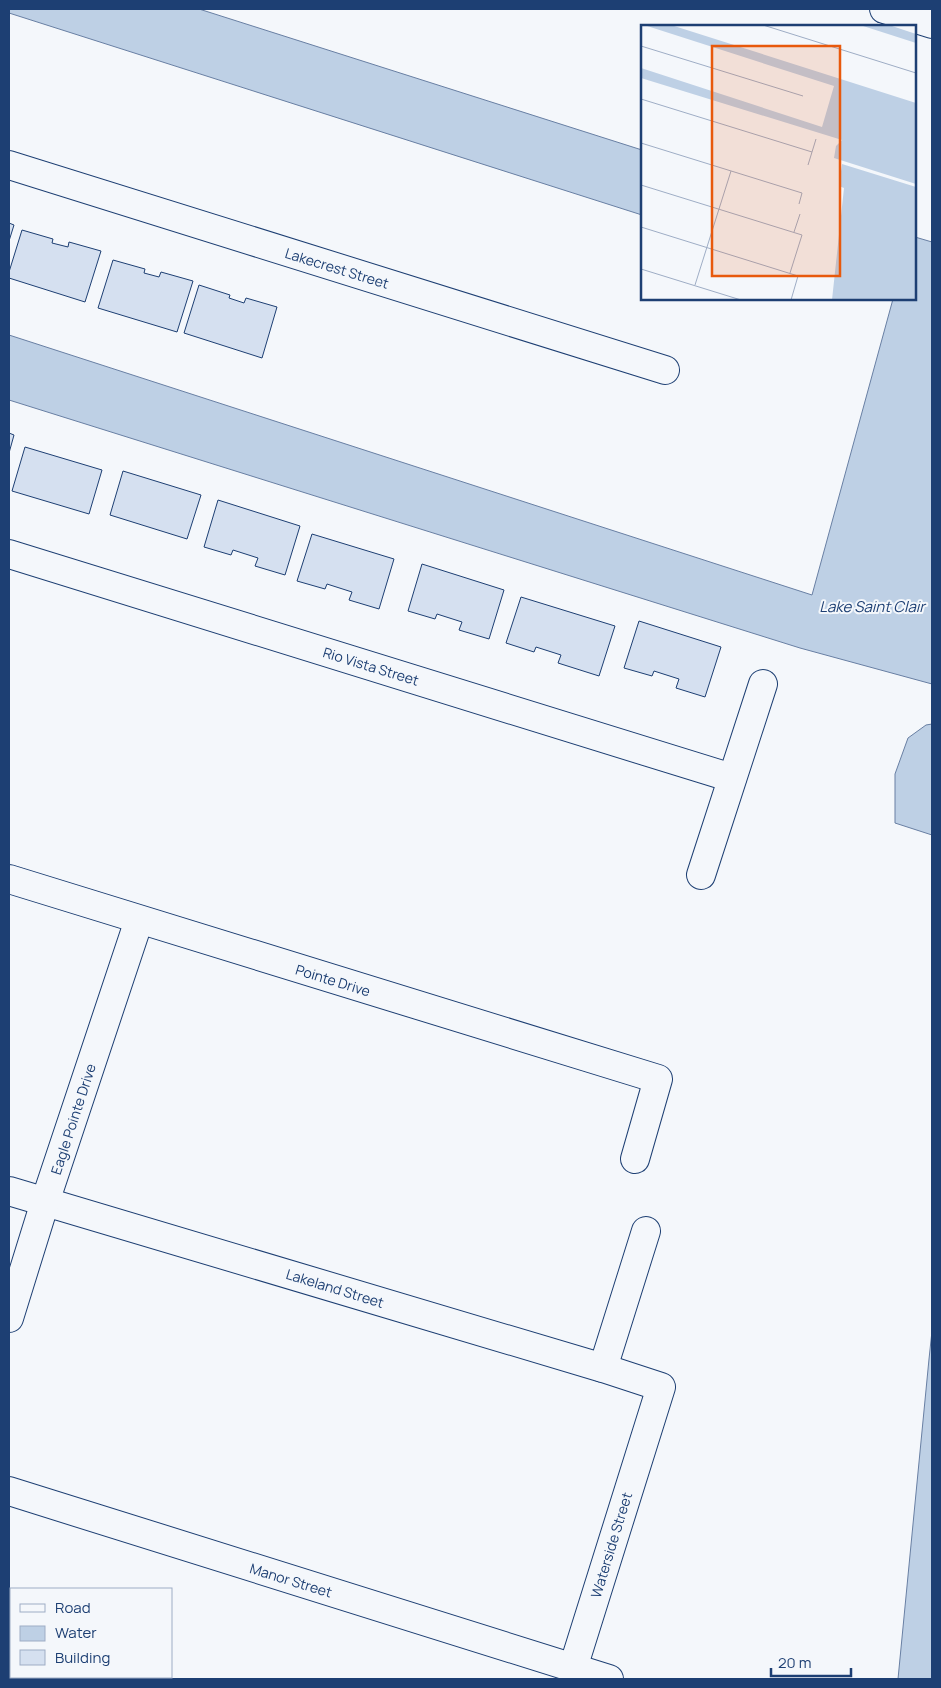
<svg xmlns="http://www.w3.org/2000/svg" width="941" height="1688" font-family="Manrope,sans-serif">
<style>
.water{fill:#bed0e5;stroke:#687fa3}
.building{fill:#d5e0f0;stroke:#1d3f73}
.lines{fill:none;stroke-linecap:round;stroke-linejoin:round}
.minor-casing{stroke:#1d3f73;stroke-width:30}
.minor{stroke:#f4f7fb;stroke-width:28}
.labels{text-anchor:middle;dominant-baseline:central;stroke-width:4;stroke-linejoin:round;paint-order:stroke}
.street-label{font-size:14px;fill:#1d3f73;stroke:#f4f7fb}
.water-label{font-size:15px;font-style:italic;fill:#1d3f73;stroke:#f4f7fb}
.inset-road{fill:none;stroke:#9eadc5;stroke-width:1}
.view{fill:#e8590c;fill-opacity:0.15;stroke:#e8590c;stroke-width:2.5}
.inset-edge{fill:none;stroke:#1d3f73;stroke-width:2.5}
</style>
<rect width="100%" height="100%" fill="#f4f7fb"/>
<g class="water">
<polygon points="9,9 199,9 642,150 642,215 9,13"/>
<polygon points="915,237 932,242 932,684 800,648 9,400 9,335 812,595 893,299 915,299"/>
<polygon points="932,724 932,835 895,823 895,774 908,738 926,725"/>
<polygon points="932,1331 932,1679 898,1679 929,1359"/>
</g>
<g class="building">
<polygon points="9,223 14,225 9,241"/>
<polygon points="22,230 53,239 52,243 68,247 69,242 101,251 85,302 9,278 9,272"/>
<polygon points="113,260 145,269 144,273 159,277 161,272 193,281 177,332 98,308"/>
<polygon points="199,285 230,295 229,298 244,303 246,298 277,307 262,358 184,333"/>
<polygon points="9,433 14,435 9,453"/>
<polygon points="25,447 102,470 89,514 12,491"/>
<polygon points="123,471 201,495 187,539 110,515"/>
<polygon points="218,500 300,526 285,575 255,566 258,558 233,550 231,555 204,547"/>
<polygon points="312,534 394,559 379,609 349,600 352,592 327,584 325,589 297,581"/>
<polygon points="422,564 504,590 489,639 459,630 462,622 437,614 435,619 408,611"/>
<polygon points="521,597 615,626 599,676 558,663 561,655 536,647 534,652 506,643"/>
<polygon points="639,621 721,647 705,697 676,688 679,679 654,671 652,676 624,668"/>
</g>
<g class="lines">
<g class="minor-casing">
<g id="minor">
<polyline points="884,9 932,24"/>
<polyline points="9,165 665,370"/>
<polyline points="9,554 732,778"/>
<polyline points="701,875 763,684"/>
<polyline points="9,879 658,1079 635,1159"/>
<polyline points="9,1191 603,1368 661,1387 573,1668"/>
<polyline points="9,1318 45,1202 139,920"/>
<polyline points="603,1368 646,1231"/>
<polyline points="9,1491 609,1679"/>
</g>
</g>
<use href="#minor" class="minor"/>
</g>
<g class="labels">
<g class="street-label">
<text transform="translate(337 268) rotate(17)">Lakecrest Street</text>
<text transform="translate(371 666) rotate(17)">Rio Vista Street</text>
<text transform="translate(333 980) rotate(17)">Pointe Drive</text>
<text transform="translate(73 1119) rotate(-72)">Eagle Pointe Drive</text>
<text transform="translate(335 1288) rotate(17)">Lakeland Street</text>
<text transform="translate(611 1545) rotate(-73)">Waterside Street</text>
<text transform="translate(291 1580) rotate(17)">Manor Street</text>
</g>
<g class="water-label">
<text x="872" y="606">Lake Saint Clair</text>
</g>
</g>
<g transform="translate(641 25)">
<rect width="275" height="275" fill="#f4f7fb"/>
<path d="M3,0h27l245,78v81l-82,-26 2,-12 6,-6 -201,-62v-10l181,59 12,-41zM219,0h29l27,9v9zM201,139l74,23v113h-84l12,-112 -5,-2z" fill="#bed0e5"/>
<path class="inset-road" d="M122,0l153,48M0,21l162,50M0,74l171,53M0,118l161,50 -3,11M167,140l8,-26M0,160l161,50 -12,38M0,202l157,49 -7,24M153,207l6,-18M0,244l100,31M54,260l36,-114"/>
<path class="view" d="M71,21h128v230h-128z"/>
<rect width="275" height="275" class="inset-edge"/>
</g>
<rect width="941" height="1688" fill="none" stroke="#1d3f73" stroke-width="20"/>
<rect x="10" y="1588" width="162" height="90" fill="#f4f7fb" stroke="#9eadc5"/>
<rect x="20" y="1604" width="25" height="8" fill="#f4f7fb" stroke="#9eadc5"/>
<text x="55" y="1613" font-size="15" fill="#1d3f73">Road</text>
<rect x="20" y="1626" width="25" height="15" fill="#bed0e5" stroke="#9eadc5"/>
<text x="55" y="1638" font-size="15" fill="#1d3f73">Water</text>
<rect x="20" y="1650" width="25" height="15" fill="#d5e0f0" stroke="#9eadc5"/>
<text x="55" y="1663" font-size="15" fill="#1d3f73">Building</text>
<path d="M771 1668v8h80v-8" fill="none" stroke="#1d3f73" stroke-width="2.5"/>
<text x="778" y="1668" font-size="15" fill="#1d3f73" stroke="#f4f7fb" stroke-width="4" paint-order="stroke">20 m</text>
</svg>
